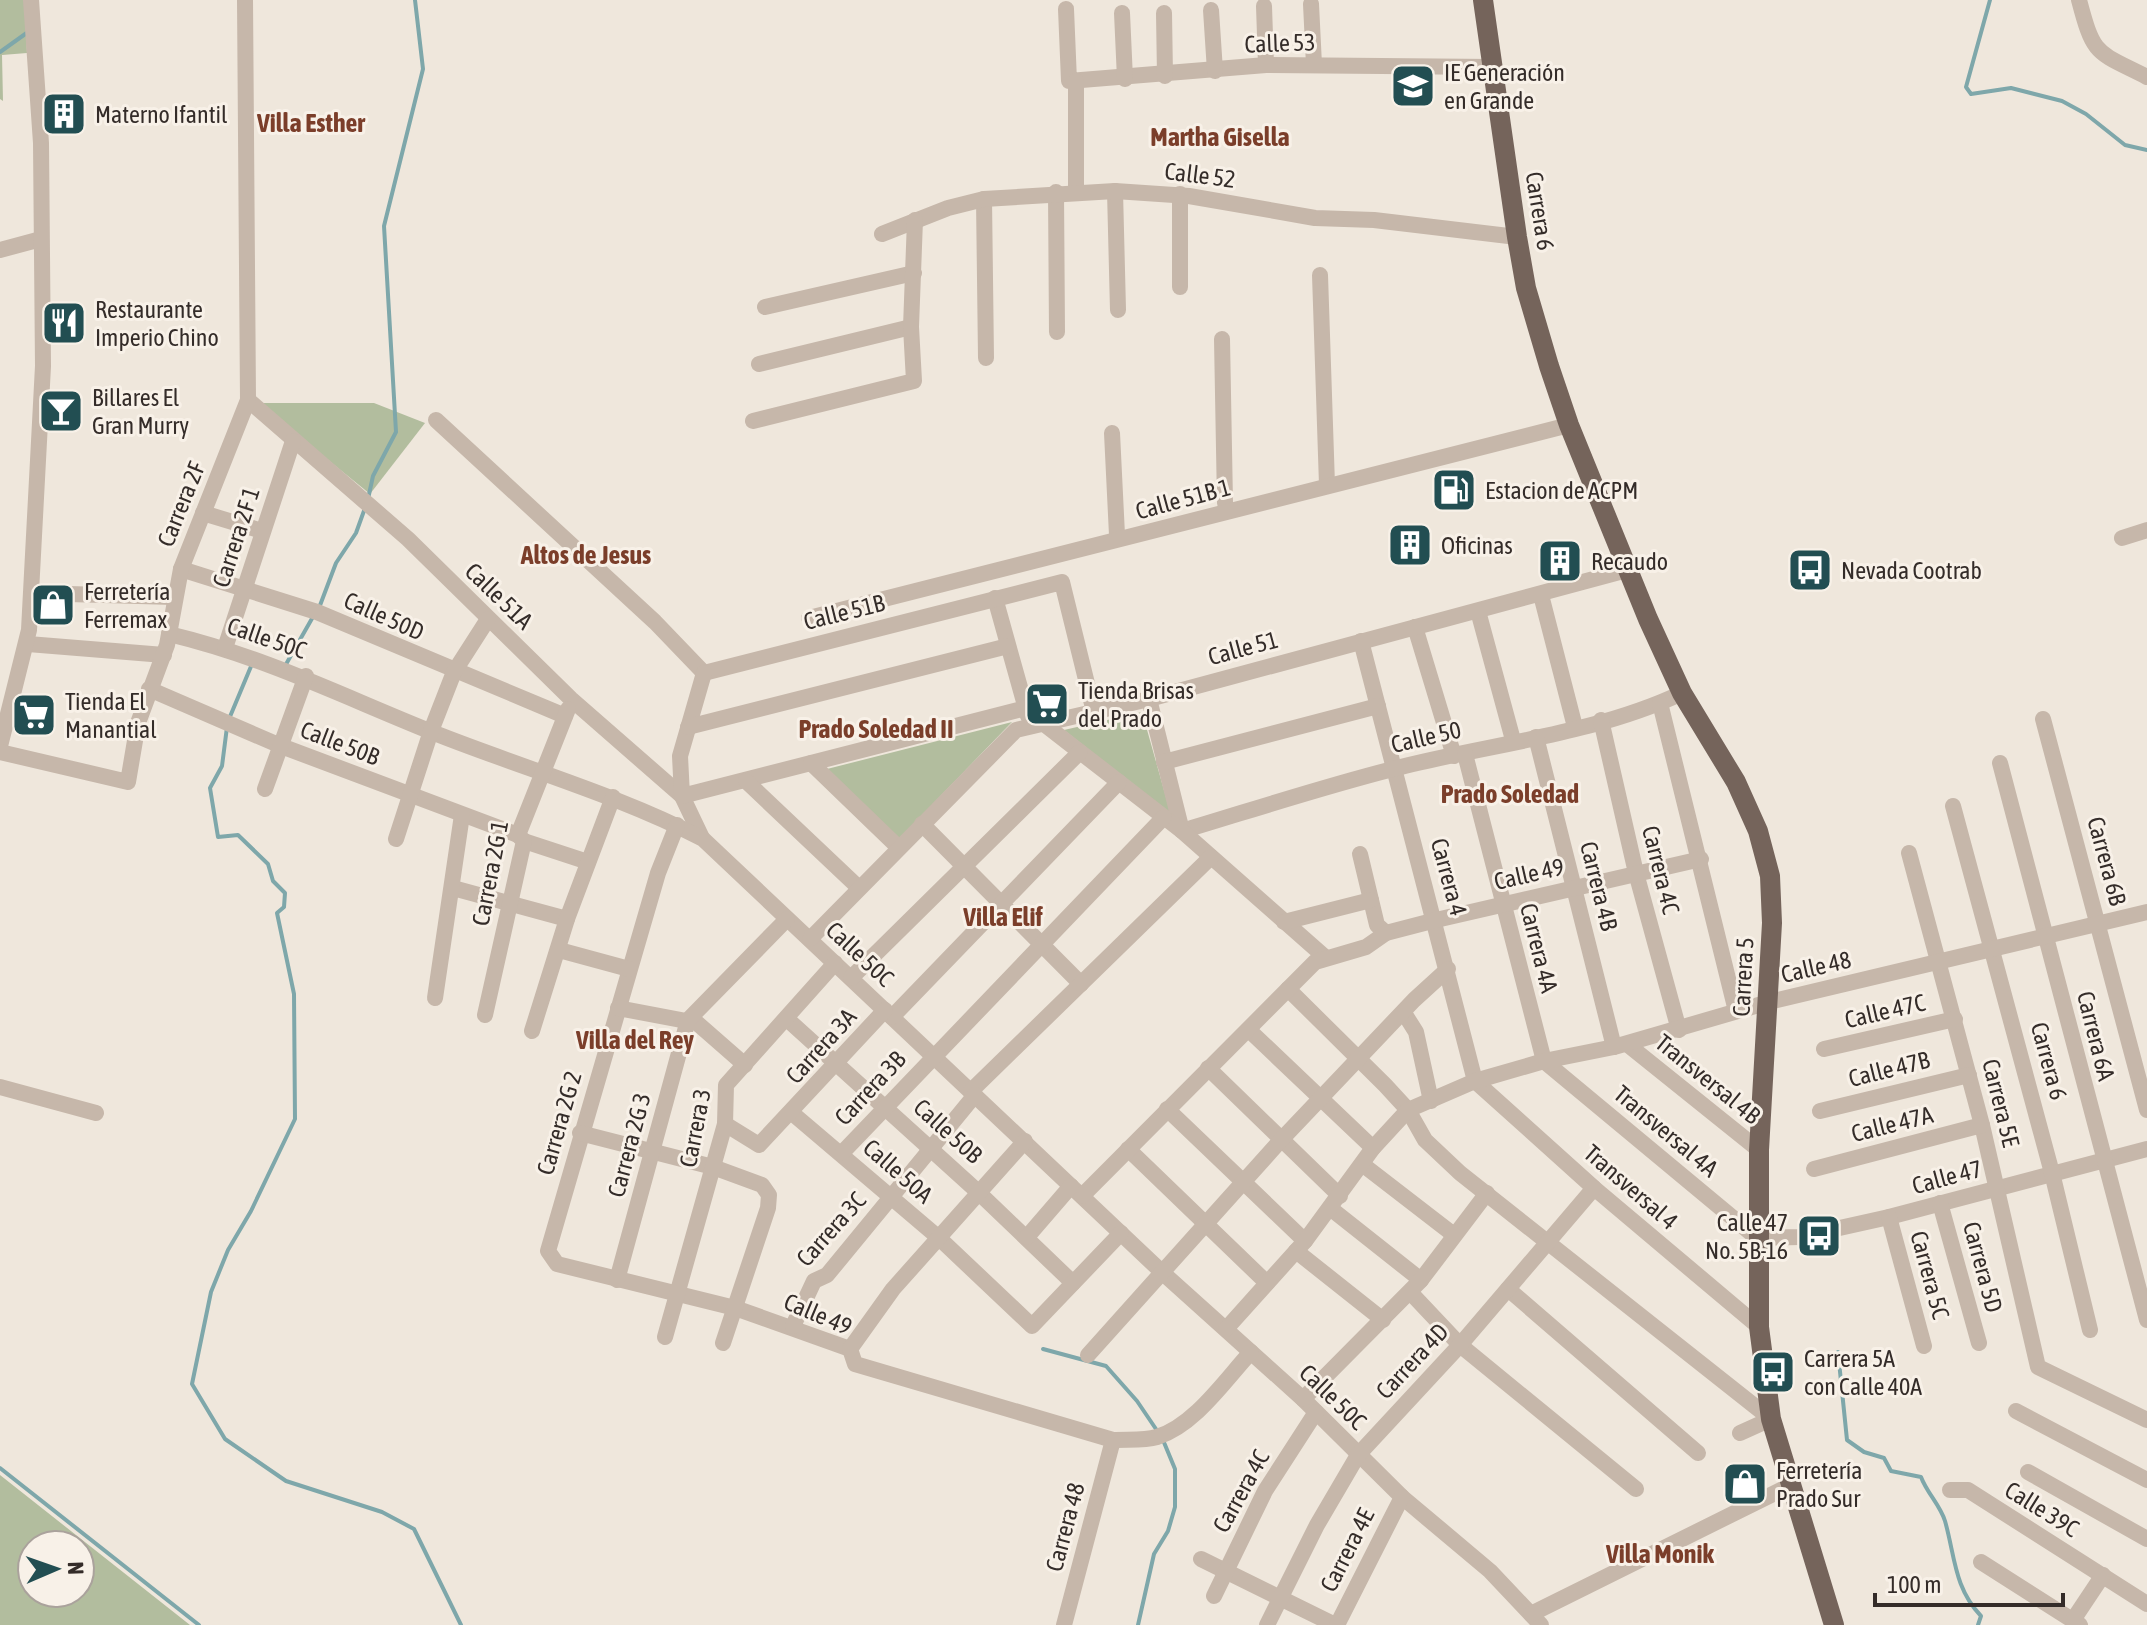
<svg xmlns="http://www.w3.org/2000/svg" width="2147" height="1625" font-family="'Asap Condensed',sans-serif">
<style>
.green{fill:#b2bd9e;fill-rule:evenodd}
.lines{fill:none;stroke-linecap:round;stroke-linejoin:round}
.stream{stroke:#7ea7aa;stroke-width:4}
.minor{stroke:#c6b7aa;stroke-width:16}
.major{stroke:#75645b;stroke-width:20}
.labels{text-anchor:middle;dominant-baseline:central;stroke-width:6;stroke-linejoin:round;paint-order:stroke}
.street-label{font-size:24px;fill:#342c29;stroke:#f8f1e8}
.poi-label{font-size:24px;fill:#342c29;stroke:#f8f1e8;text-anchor:start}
.neighbourhood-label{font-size:26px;font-weight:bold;fill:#7b3e2a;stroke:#f8f1e8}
</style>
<rect width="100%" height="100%" fill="#efe7dc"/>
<g class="green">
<polygon points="0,0 25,0 27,53 2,55 3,101 0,99"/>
<polygon points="258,403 374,403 425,423 370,494"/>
<polygon points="1142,712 1171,815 1064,730"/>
<polygon points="1012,722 898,840 827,769"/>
<path d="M0,1475l190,150h-190zM32,1545h48v48h-48z"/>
</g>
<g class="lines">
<g class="stream">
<polyline points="1990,0 1966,87 1971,94 2011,88 2062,101 2086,114 2125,145 2147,150"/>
<polyline points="0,52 28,32"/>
<polyline points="368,499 373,476 396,432 384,226 423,69 415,0"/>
<polyline points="319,608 336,563 356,533 365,508"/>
<polyline points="285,666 314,615"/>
<polyline points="229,719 252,664"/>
<polyline points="227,727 222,766 210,788 218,837 238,835 268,864 273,881 285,893 284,907 277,913 294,994 295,1119 251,1211 228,1250 211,1292 192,1384 225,1439 286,1481 382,1512 414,1529 461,1625"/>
<polyline points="1043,1349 1106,1366 1137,1401 1158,1432"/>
<path d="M1838,1352l9,88 17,12 20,6 7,13 30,6c6,16 19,28 24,44 10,35 9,67 36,95l-3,9"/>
<polyline points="0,1468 199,1625"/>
<polyline points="1138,1625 1154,1554 1168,1531 1175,1507 1175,1469 1163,1440"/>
</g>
<g class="minor">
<path d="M2079,0c15,57 17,51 68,77"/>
<polyline points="1311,4 1314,65"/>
<polyline points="1264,6 1266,65"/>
<polyline points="1066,9 1069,81 1266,65 1493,67"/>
<polyline points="1211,10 1215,71"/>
<polyline points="1122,13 1125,79"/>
<polyline points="1164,13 1165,76"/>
<polyline points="1076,81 1076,191"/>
<polyline points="1115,191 1118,310"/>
<polyline points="1056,192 1057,332"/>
<polyline points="984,199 986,358"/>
<polyline points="882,234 948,208 984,199 1115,191 1189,196 1315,218 1374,220 1517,237"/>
<polyline points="0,250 41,239"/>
<polyline points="1320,275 1327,485"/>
<polyline points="1180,287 1180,194"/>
<polyline points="765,307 914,273"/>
<polyline points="1222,339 1225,503"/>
<polyline points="759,364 911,327"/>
<polyline points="248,400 408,539 571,699 682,796 702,838"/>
<polyline points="436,420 655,622 704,673"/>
<polyline points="753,421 914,381 911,327 915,220"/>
<polyline points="1112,433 1117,535"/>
<polyline points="203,513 262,531"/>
<polyline points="2122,538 2147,530"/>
<polyline points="181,569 317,612 565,716"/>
<polyline points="33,593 174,597"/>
<polyline points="1541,595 1575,727"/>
<polyline points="995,598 1028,716"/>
<polyline points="1478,611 1513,740"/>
<polyline points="809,618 1569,425"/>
<polyline points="1415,627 1454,756"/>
<path d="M169,634c100,24 179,65 273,102 87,34 178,60 261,103l461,435 139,125 99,98 88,74 51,54"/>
<polyline points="1361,641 1475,1081 1594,1188 1759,1327"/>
<polyline points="28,644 164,655"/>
<polyline points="225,648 293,441"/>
<polyline points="704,673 1062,582 1094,712"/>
<polyline points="704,673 680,756 682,796 1026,708"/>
<polyline points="149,689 281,746 518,835"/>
<path d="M1149,699l33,132c70,-21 140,-44 211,-62 95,-25 200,-34 289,-76"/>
<polyline points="1660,703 1736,1011"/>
<polyline points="2043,719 2147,1110"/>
<polyline points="1601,720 1636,873 1679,1030"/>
<polyline points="1044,724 1182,831 1326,958"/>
<polyline points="688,727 1008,646"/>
<polyline points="1536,737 1614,1047"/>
<polyline points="0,746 29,630 43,366 41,143 31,0"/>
<polyline points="0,752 128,782 138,723 167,645 181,569 248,400 245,0"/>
<polyline points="1465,754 1544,1061 1757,1238 1799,1237 1889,1217 2147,1149"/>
<polyline points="1164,762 1378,706"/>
<polyline points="811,763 898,847"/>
<polyline points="2000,763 2147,1320"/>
<polyline points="746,781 858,887"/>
<polyline points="265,789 306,676"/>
<polyline points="1953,806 2052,1173 2090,1330"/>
<polyline points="922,824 1081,984"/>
<path d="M677,825l-19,48 -110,378 9,13 178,44 115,41 5,15 258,76c14,-1 31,1 44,-3 38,-12 68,-57 94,-85"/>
<polyline points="396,839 431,731 454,672 488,619"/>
<polyline points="524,841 588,862"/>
<polyline points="1909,853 1982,1125 2038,1367 2147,1420"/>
<polyline points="1360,854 1377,925 1386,933"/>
<polyline points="453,888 567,919"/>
<polyline points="1284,922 1371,900"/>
<polyline points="810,939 1016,730 1149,699 1627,570"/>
<polyline points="559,950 629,969"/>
<polyline points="851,978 1080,752"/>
<polyline points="1288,989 1385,1085 1408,1110 1425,1140 1460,1173 1771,1419 1740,1433"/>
<polyline points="435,998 462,815"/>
<polyline points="618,1008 697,1023 745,1065"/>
<polyline points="1404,1013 1416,1032 1431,1101"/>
<polyline points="485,1015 524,841 518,835 568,709"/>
<polyline points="892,1017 1119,782"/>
<polyline points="787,1019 977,1191 1073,1283"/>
<polyline points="1251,1027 1252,1033 1373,1148"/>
<polyline points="532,1031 567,919 613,797"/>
<polyline points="1627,1044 1759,1150"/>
<polyline points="1824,1049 1955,1019"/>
<polyline points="1208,1068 1340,1196"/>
<polyline points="0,1087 96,1113"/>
<polyline points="971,1091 1211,857"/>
<polyline points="1167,1109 1305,1241"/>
<polyline points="1820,1111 1969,1075"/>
<polyline points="792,1113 939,1238 1032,1326 1121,1233"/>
<polyline points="725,1124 759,1145 885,1010"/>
<polyline points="580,1133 713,1167 762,1185 769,1195 768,1208 723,1343"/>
<polyline points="1128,1149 1267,1283"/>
<polyline points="842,1153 1164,817"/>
<polyline points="1362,1164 1454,1235"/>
<polyline points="1814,1169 1982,1125"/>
<polyline points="1082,1196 1315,962 1366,947 1386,933 1436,920 1701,859"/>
<polyline points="1940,1203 1979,1343"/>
<polyline points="1330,1208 1421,1280"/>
<polyline points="1889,1217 1924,1346"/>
<polyline points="1027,1237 1071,1186"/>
<polyline points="1296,1251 1383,1320"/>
<polyline points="617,1280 688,1020 787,919"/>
<polyline points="1508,1289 1698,1453"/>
<polyline points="1410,1292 1460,1345 1636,1489"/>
<polyline points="793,1326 814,1281 827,1275 975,1095"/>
<polyline points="1226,1329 1305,1241 1373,1148 1408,1110 1475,1081 1544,1061 1614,1047 1769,1002 2147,912"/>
<polyline points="665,1337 725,1124 726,1085 835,963"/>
<polyline points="850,1349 893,1289 1025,1141"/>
<polyline points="1088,1355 1280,1141 1414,1000 1448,969"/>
<polyline points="1303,1399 1421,1280 1487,1193"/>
<polyline points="2016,1411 2147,1480"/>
<polyline points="2028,1472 2147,1539"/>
<polyline points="1950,1490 1968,1490 2147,1604"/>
<polyline points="1201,1559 1335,1625"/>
<polyline points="1981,1562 2080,1625"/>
<polyline points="1214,1596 1265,1491 1316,1412"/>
<polyline points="1531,1614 1791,1485"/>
<polyline points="2073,1620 2103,1575"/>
<polyline points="1064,1625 1113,1440"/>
<polyline points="1267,1625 1317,1525 1358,1455 1460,1345 1594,1188"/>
<polyline points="1337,1625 1402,1497"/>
</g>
<polyline class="major" points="1483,0 1517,237 1526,288 1549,366 1569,425 1648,619 1682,693 1736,782 1758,831 1770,876 1772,923 1759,1150 1759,1327 1771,1419 1834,1625"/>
</g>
<defs>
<g id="school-square" transform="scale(2.3)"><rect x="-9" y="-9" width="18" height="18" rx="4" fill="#224e52" stroke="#f8f1e8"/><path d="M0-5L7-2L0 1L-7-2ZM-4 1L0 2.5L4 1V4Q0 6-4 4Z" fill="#fff"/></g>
<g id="building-square" transform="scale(2.3)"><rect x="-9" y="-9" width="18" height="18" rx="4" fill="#224e52" stroke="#f8f1e8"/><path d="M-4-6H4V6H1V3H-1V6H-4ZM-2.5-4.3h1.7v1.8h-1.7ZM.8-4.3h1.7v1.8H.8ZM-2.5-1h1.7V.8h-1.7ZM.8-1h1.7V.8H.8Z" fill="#fff"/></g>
<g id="restaurant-square" transform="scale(2.3)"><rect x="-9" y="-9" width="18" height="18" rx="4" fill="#224e52" stroke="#f8f1e8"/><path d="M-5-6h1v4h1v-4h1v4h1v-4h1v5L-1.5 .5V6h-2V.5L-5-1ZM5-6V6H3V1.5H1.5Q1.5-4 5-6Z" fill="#fff"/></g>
<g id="bar-square" transform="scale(2.3)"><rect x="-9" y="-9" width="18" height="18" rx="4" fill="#224e52" stroke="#f8f1e8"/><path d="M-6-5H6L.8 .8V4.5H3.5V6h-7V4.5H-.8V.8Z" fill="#fff"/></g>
<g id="fuel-square" transform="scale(2.3)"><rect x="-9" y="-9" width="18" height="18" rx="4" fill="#224e52" stroke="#f8f1e8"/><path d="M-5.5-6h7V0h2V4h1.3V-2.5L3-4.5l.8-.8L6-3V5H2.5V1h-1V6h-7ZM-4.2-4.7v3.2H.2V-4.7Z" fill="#fff"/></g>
<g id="bus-square" transform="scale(2.3)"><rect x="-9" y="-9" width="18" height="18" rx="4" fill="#224e52" stroke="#f8f1e8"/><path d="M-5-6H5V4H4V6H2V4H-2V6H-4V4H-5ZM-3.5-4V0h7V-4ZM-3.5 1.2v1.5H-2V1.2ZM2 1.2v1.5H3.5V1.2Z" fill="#fff"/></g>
<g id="shop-square" transform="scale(2.3)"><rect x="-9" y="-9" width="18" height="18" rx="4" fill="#224e52" stroke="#f8f1e8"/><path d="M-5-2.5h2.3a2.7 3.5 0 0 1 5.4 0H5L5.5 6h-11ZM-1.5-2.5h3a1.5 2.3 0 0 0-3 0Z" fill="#fff"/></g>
<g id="supermarket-square" transform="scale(2.3)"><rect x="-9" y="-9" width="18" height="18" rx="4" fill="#224e52" stroke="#f8f1e8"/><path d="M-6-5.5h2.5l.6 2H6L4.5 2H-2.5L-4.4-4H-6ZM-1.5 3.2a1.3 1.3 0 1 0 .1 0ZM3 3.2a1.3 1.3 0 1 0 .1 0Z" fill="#fff"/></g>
</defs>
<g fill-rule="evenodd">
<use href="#school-square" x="1413" y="86"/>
<use href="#building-square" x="64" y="114"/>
<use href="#restaurant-square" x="64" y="323"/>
<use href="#bar-square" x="61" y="411"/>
<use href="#fuel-square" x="1454" y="490"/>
<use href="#building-square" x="1410" y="545"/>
<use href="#building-square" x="1560" y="561"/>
<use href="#bus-square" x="1810" y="570"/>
<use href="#shop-square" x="53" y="605"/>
<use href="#supermarket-square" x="1047" y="704"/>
<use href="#supermarket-square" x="34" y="715"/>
<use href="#bus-square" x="1819" y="1236"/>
<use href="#bus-square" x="1773" y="1372"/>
<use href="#shop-square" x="1745" y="1484"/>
</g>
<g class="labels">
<g class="street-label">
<text transform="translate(1280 43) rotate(-2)">Calle 53</text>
<text transform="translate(1200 175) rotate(7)">Calle 52</text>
<text transform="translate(1540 211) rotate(81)">Carrera 6</text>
<text transform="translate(1183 499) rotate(-15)">Calle 51B 1</text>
<text transform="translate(181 504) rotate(-68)">Carrera 2F</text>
<text transform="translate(236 537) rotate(-72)">Carrera 2F 1</text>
<text transform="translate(499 596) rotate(44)">Calle 51A</text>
<text transform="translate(844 612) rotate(-14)">Calle 51B</text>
<text transform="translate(384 616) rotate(24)">Calle 50D</text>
<text transform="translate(267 638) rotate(19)">Calle 50C</text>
<text transform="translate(1243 648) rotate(-15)">Calle 51</text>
<text transform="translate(1426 737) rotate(-13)">Calle 50</text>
<text transform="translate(340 743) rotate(21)">Calle 50B</text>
<text transform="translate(2107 861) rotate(75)">Carrera 6B</text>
<text transform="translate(1661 870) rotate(76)">Carrera 4C</text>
<text transform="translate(490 873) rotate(-79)">Carrera 2G 1</text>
<text transform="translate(1529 874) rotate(-13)">Calle 49</text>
<text transform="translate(1449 877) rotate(75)">Carrera 4</text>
<text transform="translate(1599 886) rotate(76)">Carrera 4B</text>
<text transform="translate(1539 948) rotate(76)">Carrera 4A</text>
<text transform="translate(860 954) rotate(43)">Calle 50C</text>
<text transform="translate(1816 967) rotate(-13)">Calle 48</text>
<text transform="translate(1743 977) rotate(-87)">Carrera 5</text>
<text transform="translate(1885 1011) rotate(-13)">Calle 47C</text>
<text transform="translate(2096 1036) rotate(76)">Carrera 6A</text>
<text transform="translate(821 1046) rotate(-48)">Carrera 3A</text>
<text transform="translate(2049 1061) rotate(75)">Carrera 6</text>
<text transform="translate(1889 1069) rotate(-14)">Calle 47B</text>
<text transform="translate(1708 1079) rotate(39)">Transversal 4B</text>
<text transform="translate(870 1088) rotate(-47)">Carrera 3B</text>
<text transform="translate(2001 1103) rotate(76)">Carrera 5E</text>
<text transform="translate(559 1123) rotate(-74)">Carrera 2G 2</text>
<text transform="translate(1892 1124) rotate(-14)">Calle 47A</text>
<text transform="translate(695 1128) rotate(-79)">Carrera 3</text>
<text transform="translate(948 1131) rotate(42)">Calle 50B</text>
<text transform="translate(1666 1131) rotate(40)">Transversal 4A</text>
<text transform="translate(629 1145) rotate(-75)">Carrera 2G 3</text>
<text transform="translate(898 1171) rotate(41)">Calle 50A</text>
<text transform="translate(1947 1177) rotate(-15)">Calle 47</text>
<text transform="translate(1631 1187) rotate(41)">Transversal 4</text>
<text transform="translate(831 1229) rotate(-48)">Carrera 3C</text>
<text transform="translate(1983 1267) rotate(75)">Carrera 5D</text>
<text transform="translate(1930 1275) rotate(75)">Carrera 5C</text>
<text transform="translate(818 1314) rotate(23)">Calle 49</text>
<text transform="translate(1412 1361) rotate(-47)">Carrera 4D</text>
<text transform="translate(1333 1397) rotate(44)">Calle 50C</text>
<text transform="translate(1241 1491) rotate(-61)">Carrera 4C</text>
<text transform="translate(2042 1509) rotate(32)">Calle 39C</text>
<text transform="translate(1065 1527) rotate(-75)">Carrera 48</text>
<text transform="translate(1347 1550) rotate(-63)">Carrera 4E</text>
</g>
<g class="poi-label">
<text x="1444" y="72">IE Generación<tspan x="1444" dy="28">en Grande</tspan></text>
<text x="95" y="114">Materno Ifantil</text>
<text x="95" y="309">Restaurante<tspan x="95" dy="28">Imperio Chino</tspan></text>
<text x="92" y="397">Billares El<tspan x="92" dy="28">Gran Murry</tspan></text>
<text x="1485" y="490">Estacion de ACPM</text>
<text x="1441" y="545">Oficinas</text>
<text x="1591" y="561">Recaudo</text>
<text x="1841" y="570">Nevada Cootrab</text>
<text x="84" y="591">Ferretería<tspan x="84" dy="28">Ferremax</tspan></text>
<text x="1078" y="690">Tienda Brisas<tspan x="1078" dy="28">del Prado</tspan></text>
<text x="65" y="701">Tienda El<tspan x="65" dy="28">Manantial</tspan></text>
<text x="1788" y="1222" text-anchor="end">Calle 47<tspan x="1788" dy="28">No. 5B-16</tspan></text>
<text x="1804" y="1358">Carrera 5A<tspan x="1804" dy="28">con Calle 40A</tspan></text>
<text x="1776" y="1470">Ferretería<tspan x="1776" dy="28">Prado Sur</tspan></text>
</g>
<g class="neighbourhood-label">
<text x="311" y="123">Villa Esther</text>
<text x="1220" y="137">Martha Gisella</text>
<text x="586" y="555">Altos de Jesus</text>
<text x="876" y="729">Prado Soledad II</text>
<text x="1510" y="794">Prado Soledad</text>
<text x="1003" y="917">Villa Elif</text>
<text x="635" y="1040">Villa del Rey</text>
<text x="1660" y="1554">Villa Monik</text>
</g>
</g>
<g transform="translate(56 1569) rotate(88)"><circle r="38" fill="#f8f1e8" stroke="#aaa29c" stroke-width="2"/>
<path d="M0-6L14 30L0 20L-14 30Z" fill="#224e52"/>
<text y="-12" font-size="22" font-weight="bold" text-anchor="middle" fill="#342c29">N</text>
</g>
<path d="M1875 1593v12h188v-12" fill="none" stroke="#342c29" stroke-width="4"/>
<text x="1887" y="1593" font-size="24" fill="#342c29" stroke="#f8f1e8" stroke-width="6" paint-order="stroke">100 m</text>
</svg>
